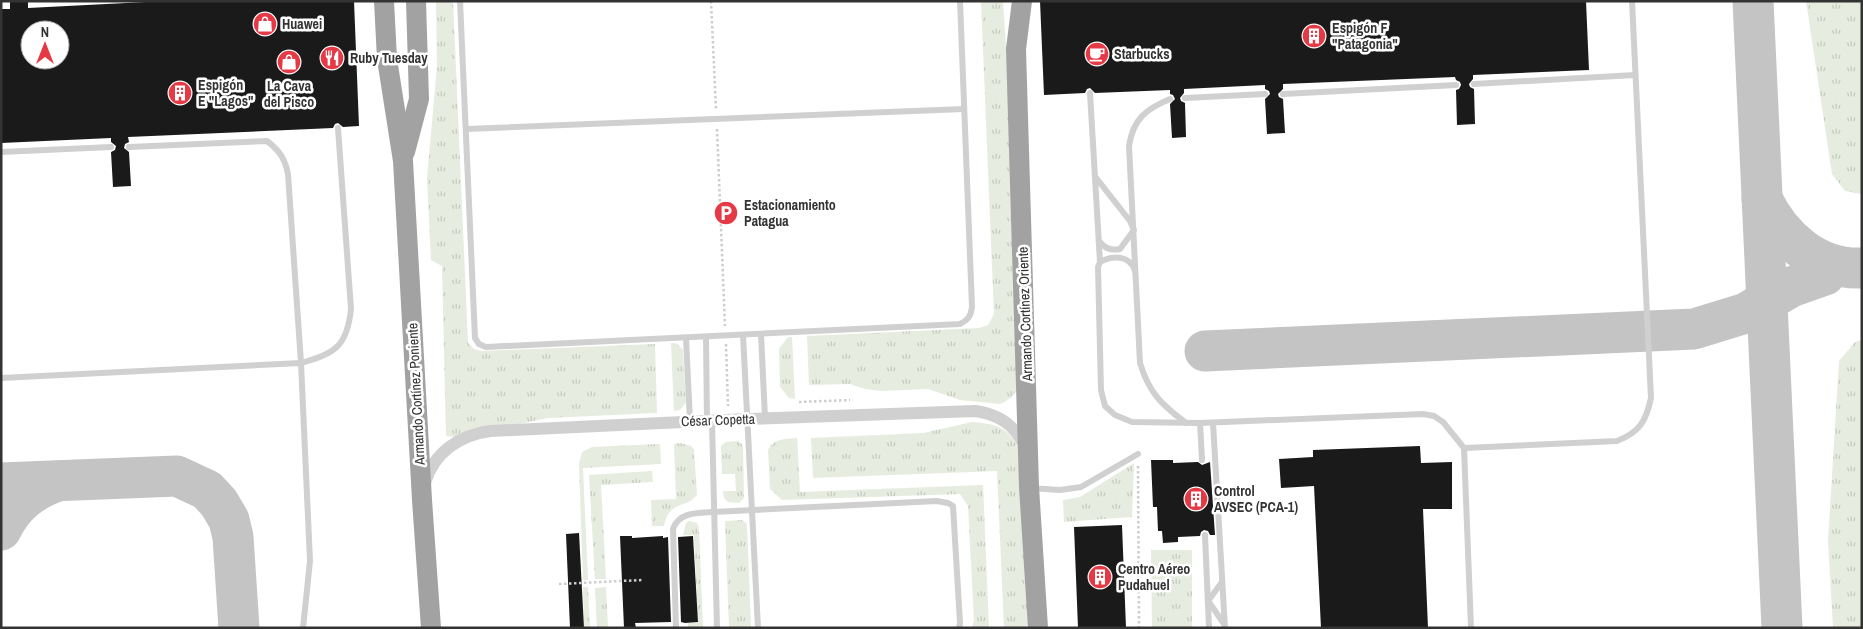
<svg xmlns="http://www.w3.org/2000/svg" width="1863" height="629" font-family="'Archivo Narrow',sans-serif">
<style>
.grass{fill:url(#grass-tufts)}
.lines{fill:none;stroke-linecap:round;stroke-linejoin:round}
.taxiway{stroke:#c4c4c4;stroke-width:41}
.building{fill:#1a1a1a;fill-rule:evenodd}
.path{stroke:#cdcdcd;stroke-width:2.5;stroke-dasharray:2.5 2.5;stroke-linecap:butt}
.service{stroke:#d0d0d0;stroke-width:6}
.minor{stroke:#d0d0d0;stroke-width:12}
.trunk{stroke:#a2a2a2;stroke-width:20}
.labels{text-anchor:middle;dominant-baseline:central;stroke-width:5;stroke-linejoin:round;paint-order:stroke}
.poi-label{font-size:14px;font-weight:bold;fill:#333;stroke:#fff;text-anchor:start}
.street-label{font-size:14px;fill:#333;stroke:#fff}
</style>
<defs>
<pattern id="grass-tufts" width="24" height="20" patternUnits="userSpaceOnUse" patternTransform="scale(1.25)"><rect width="24" height="20" fill="#e6ecdf"/><path d="M3 7l-1-3M5 7V3M7 7l1-3M15 17l-1-3M17 17v-4M19 17l1-3" fill="none" stroke="#c6cbc0"/></pattern>
</defs>
<rect width="100%" height="100%" fill="#fff"/>
<g class="grass">
<polygon points="436,1 453,1 468,343 474,349 482,351 655,344 657,413 548,418 455,437 446,436 442,266 431,260 427,178 437,66"/>
<path d="M981,1h22l7,106 10,278c-5,9 -10,15 -20,19l-40,-4 -32,-11 -47,2 -16,-2 -15,-5 -41,1 -2,-49 172,-8 9,-3 6,-11z"/>
<polygon points="1806,1 1862,1 1862,194 1845,191 1832,174"/>
<polygon points="788,337 792,337 795,399 789,398 780,387 779,349"/>
<polygon points="1862,340 1862,628 1833,628 1828,541 1839,361 1855,342"/>
<polygon points="671,343 676,343 683,350 686,402 680,410 674,411"/>
<path d="M972,422c26,2 39,6 49,32l8,174h-25l-7,-157 -184,7 -2,-40 112,-5z"/>
<path d="M797,438l3,54 183,-7 6,143h-17l2,-8 -6,-114 -8,-12 -178,6 -12,-11 -2,-39c6,-12 18,-11 29,-12z"/>
<polygon points="737,441 741,443 743,446 744,498 739,503 728,502 724,498 723,491 736,491 735,474 722,474 721,446 726,442"/>
<path d="M680,443l11,3 3,3 3,46c-11,14 -28,5 -33,31h-12l-1,-26 25,-1 -2,-55z"/>
<polygon points="660,444 661,464 583,468 588,580 583,580 579,463 582,452 592,447"/>
<polygon points="1134,463 1132,517 1064,522 1063,500 1080,497"/>
<polygon points="652,471 653,482 601,485 606,579 595,579 589,475"/>
<polygon points="742,520 747,524 751,628 729,628 725,521"/>
<polygon points="689,521 697,523 699,528 703,628 688,628 688,623 698,622 694,535 683,535 686,523"/>
<polygon points="1151,550 1192,550 1192,628 1152,628"/>
<polygon points="583,587 588,587 590,628 584,628"/>
<polygon points="606,587 608,628 597,628 595,588"/>
</g>
<g class="lines">
<g class="taxiway">
<polyline points="1753,1 1782,628"/>
<path d="M1762,199c19,39 54,71 100,69"/>
<polyline points="1205,351 1694,329 1746,313 1791,287 1825,275"/>
<polyline points="1,483 177,476 207,490 219,503 229,520 233,537 239,628"/>
<path d="M1,530c12,-26 31,-40 57,-49"/>
</g>
</g>
<g class="building">
<path d="M10,1h18v7l137,-7h189l5,125 -16,1 -5,-4 -3,1 -2,4 -205,9 1,5 -4,2 -1,4 5,4 2,34 -18,1 -2,-35 4,-2 1,-4 -5,-4v-4l-110,5v-134h9zM30,30h30v30h-30z"/>
<polygon points="1040,1 1586,1 1589,70 1473,75 1473,79 1469,84 1470,87 1474,89 1475,124 1457,125 1456,90 1459,89 1461,85 1460,82 1456,80 1455,77 1283,84 1283,89 1278,94 1279,97 1283,99 1285,133 1267,134 1265,99 1270,94 1269,91 1265,89 1265,85 1184,89 1184,93 1180,98 1181,101 1185,103 1186,137 1172,138 1170,104 1175,99 1173,95 1170,94 1170,90 1095,93 1090,88 1087,89 1085,93 1044,95"/>
<polygon points="1420,446 1421,463 1452,462 1452,509 1423,509 1428,628 1321,628 1314,486 1281,488 1279,459 1313,457 1313,450"/>
<polygon points="1151,460 1173,460 1173,463 1198,462 1202,465 1210,462 1215,535 1210,535 1208,531 1204,530 1201,532 1200,536 1178,537 1178,542 1163,543 1162,531 1158,531 1157,507 1153,507"/>
<polygon points="1122,525 1126,628 1078,628 1074,527"/>
<polygon points="579,533 584,628 570,628 566,534"/>
<polygon points="620,536 632,536 632,538 663,536 663,538 668,537 671,622 635,623 636,628 624,628"/>
<polygon points="693,536 698,622 685,623 681,622 678,537"/>
</g>
<g class="lines">
<g class="path">
<polyline points="711,1 716,109"/>
<polyline points="717,129 725,326"/>
<polyline points="726,344 728,406"/>
<polyline points="799,402 850,400"/>
<polyline points="1138,466 1139,628"/>
<polyline points="559,584 642,580"/>
</g>
<g class="service">
<path d="M460,1l15,337 4,6 7,3 474,-23c8,-4 11,-8 12,-17l-12,-306"/>
<polyline points="1474,84 1635,75"/>
<polyline points="1090,93 1100,262"/>
<polyline points="1283,94 1456,85"/>
<polyline points="1185,98 1265,94"/>
<path d="M1170,99c-24,10 -37,20 -41,47l11,217c9,30 22,42 46,60"/>
<polyline points="466,129 964,109"/>
<path d="M129,147l138,-6c13,10 18,18 21,33l13,189 9,198 -7,67"/>
<polyline points="1,152 111,147"/>
<path d="M1097,179l33,42 4,9 -14,19c-10,2 -15,-1 -21,-8"/>
<path d="M1135,271c-5,-16 -22,-16 -35,-9l-2,5 3,123 4,16 10,9 17,7 68,1 223,-9 11,2 9,6 21,26 7,180"/>
<polyline points="761,334 765,418"/>
<polyline points="743,335 758,628"/>
<polyline points="706,337 707,421"/>
<polyline points="686,338 690,421"/>
<path d="M1,378l300,-15c34,-10 46,-16 50,-54l-13,-181"/>
<polyline points="712,421 717,628"/>
<polyline points="1200,423 1202,460"/>
<polyline points="1213,423 1225,628"/>
<path d="M1464,448l153,-7c23,-9 29,-20 34,-43l-19,-397"/>
<polyline points="1031,488 1060,490 1081,487 1138,454"/>
<polyline points="1205,535 1209,628"/>
<polyline points="1208,601 1222,582"/>
<polyline points="1209,602 1224,624"/>
<path d="M676,628l-3,-99c6,-17 24,-16 40,-17l224,-11 11,2 5,3 7,117 -1,5"/>
</g>
<path class="minor" d="M425,483c9,-31 35,-48 65,-52l257,-12 228,-8c24,3 40,14 50,36"/>
<g class="trunk">
<polyline points="384,1 387,59 403,161 422,500 431,628"/>
<polyline points="1022,1 1016,49 1029,487 1038,628"/>
<polyline points="405,152 419,99 416,1"/>
</g>
</g>
<defs>
<g id="shop-disc" transform="scale(1.25)"><circle r="9.5" fill="#e63946" stroke="#fff"/><path d="M-5-2.5h2.3a2.7 3.5 0 0 1 5.4 0H5L5.5 6h-11ZM-1.5-2.5h3a1.5 2.3 0 0 0-3 0Z" fill="#fff"/></g>
<g id="building-disc" transform="scale(1.25)"><circle r="9.5" fill="#e63946" stroke="#fff"/><path d="M-4-6H4V6H1V3H-1V6H-4ZM-2.5-4.3h1.7v1.8h-1.7ZM.8-4.3h1.7v1.8H.8ZM-2.5-1h1.7V.8h-1.7ZM.8-1h1.7V.8H.8Z" fill="#fff"/></g>
<g id="cafe-disc" transform="scale(1.25)"><circle r="9.5" fill="#e63946" stroke="#fff"/><path d="M-5.5-4.5H6V0H3Q3 3.5 0 3.5H-2.5Q-5.5 3.5-5.5 0ZM3-3.2v2h1.7v-2ZM-6 4.5H4V6H-6Z" fill="#fff"/></g>
<g id="restaurant-disc" transform="scale(1.25)"><circle r="9.5" fill="#e63946" stroke="#fff"/><path d="M-5-6h1v4h1v-4h1v4h1v-4h1v5L-1.5 .5V6h-2V.5L-5-1ZM5-6V6H3V1.5H1.5Q1.5-4 5-6Z" fill="#fff"/></g>
<g id="parking-disc" transform="scale(1.25)"><circle r="9.5" fill="#e63946" stroke="#fff"/><path d="M-3.5-5.5H1a3.5 3.5 0 0 1 0 7H-1V5.5H-3.5ZM-1-3.4V-.6H.8a1.4 1.4 0 0 0 0-2.8Z" fill="#fff"/></g>
</defs>
<g fill-rule="evenodd">
<use href="#shop-disc" x="265" y="24"/>
<use href="#building-disc" x="1314" y="36"/>
<use href="#cafe-disc" x="1097" y="54"/>
<use href="#restaurant-disc" x="332" y="58"/>
<use href="#shop-disc" x="289" y="62"/>
<use href="#building-disc" x="180" y="93"/>
<use href="#parking-disc" x="726" y="213"/>
<use href="#building-disc" x="1196" y="499"/>
<use href="#building-disc" x="1100" y="577"/>
</g>
<g class="labels">
<g class="poi-label">
<text x="282" y="24">Huawei</text>
<text x="1332" y="28">Espigón F<tspan x="1332" dy="16">"Patagonia"</tspan></text>
<text x="1114" y="54">Starbucks</text>
<text x="350" y="58">Ruby Tuesday</text>
<text x="198" y="85">Espigón<tspan x="198" dy="16">E "Lagos"</tspan></text>
<text x="289" y="86" text-anchor="middle">La Cava<tspan x="289" dy="16">del Pisco</tspan></text>
<text x="744" y="205">Estacionamiento<tspan x="744" dy="16">Patagua</tspan></text>
<text x="1214" y="491">Control<tspan x="1214" dy="16">AVSEC (PCA-1)</tspan></text>
<text x="1118" y="569">Centro Aéreo<tspan x="1118" dy="16">Pudahuel</tspan></text>
</g>
<g class="street-label">
<text transform="translate(1025 314) rotate(-92)">Armando Cortínez Oriente</text>
<text transform="translate(416 394) rotate(-93)">Armando Cortínez Poniente</text>
<text transform="translate(718 420) rotate(-2)">César Copetta</text>
</g>
</g>
<rect width="1863" height="629" fill="none" stroke="#333333" stroke-width="5"/>
<g transform="translate(45 45)"><circle r="24" fill="#ffffff" stroke="#adadad"/>
<path d="M0-4L9 19L0 12L-9 19Z" fill="#e63946"/>
<text y="-8" font-size="14" font-weight="bold" text-anchor="middle" fill="#333333">N</text>
</g>
</svg>
